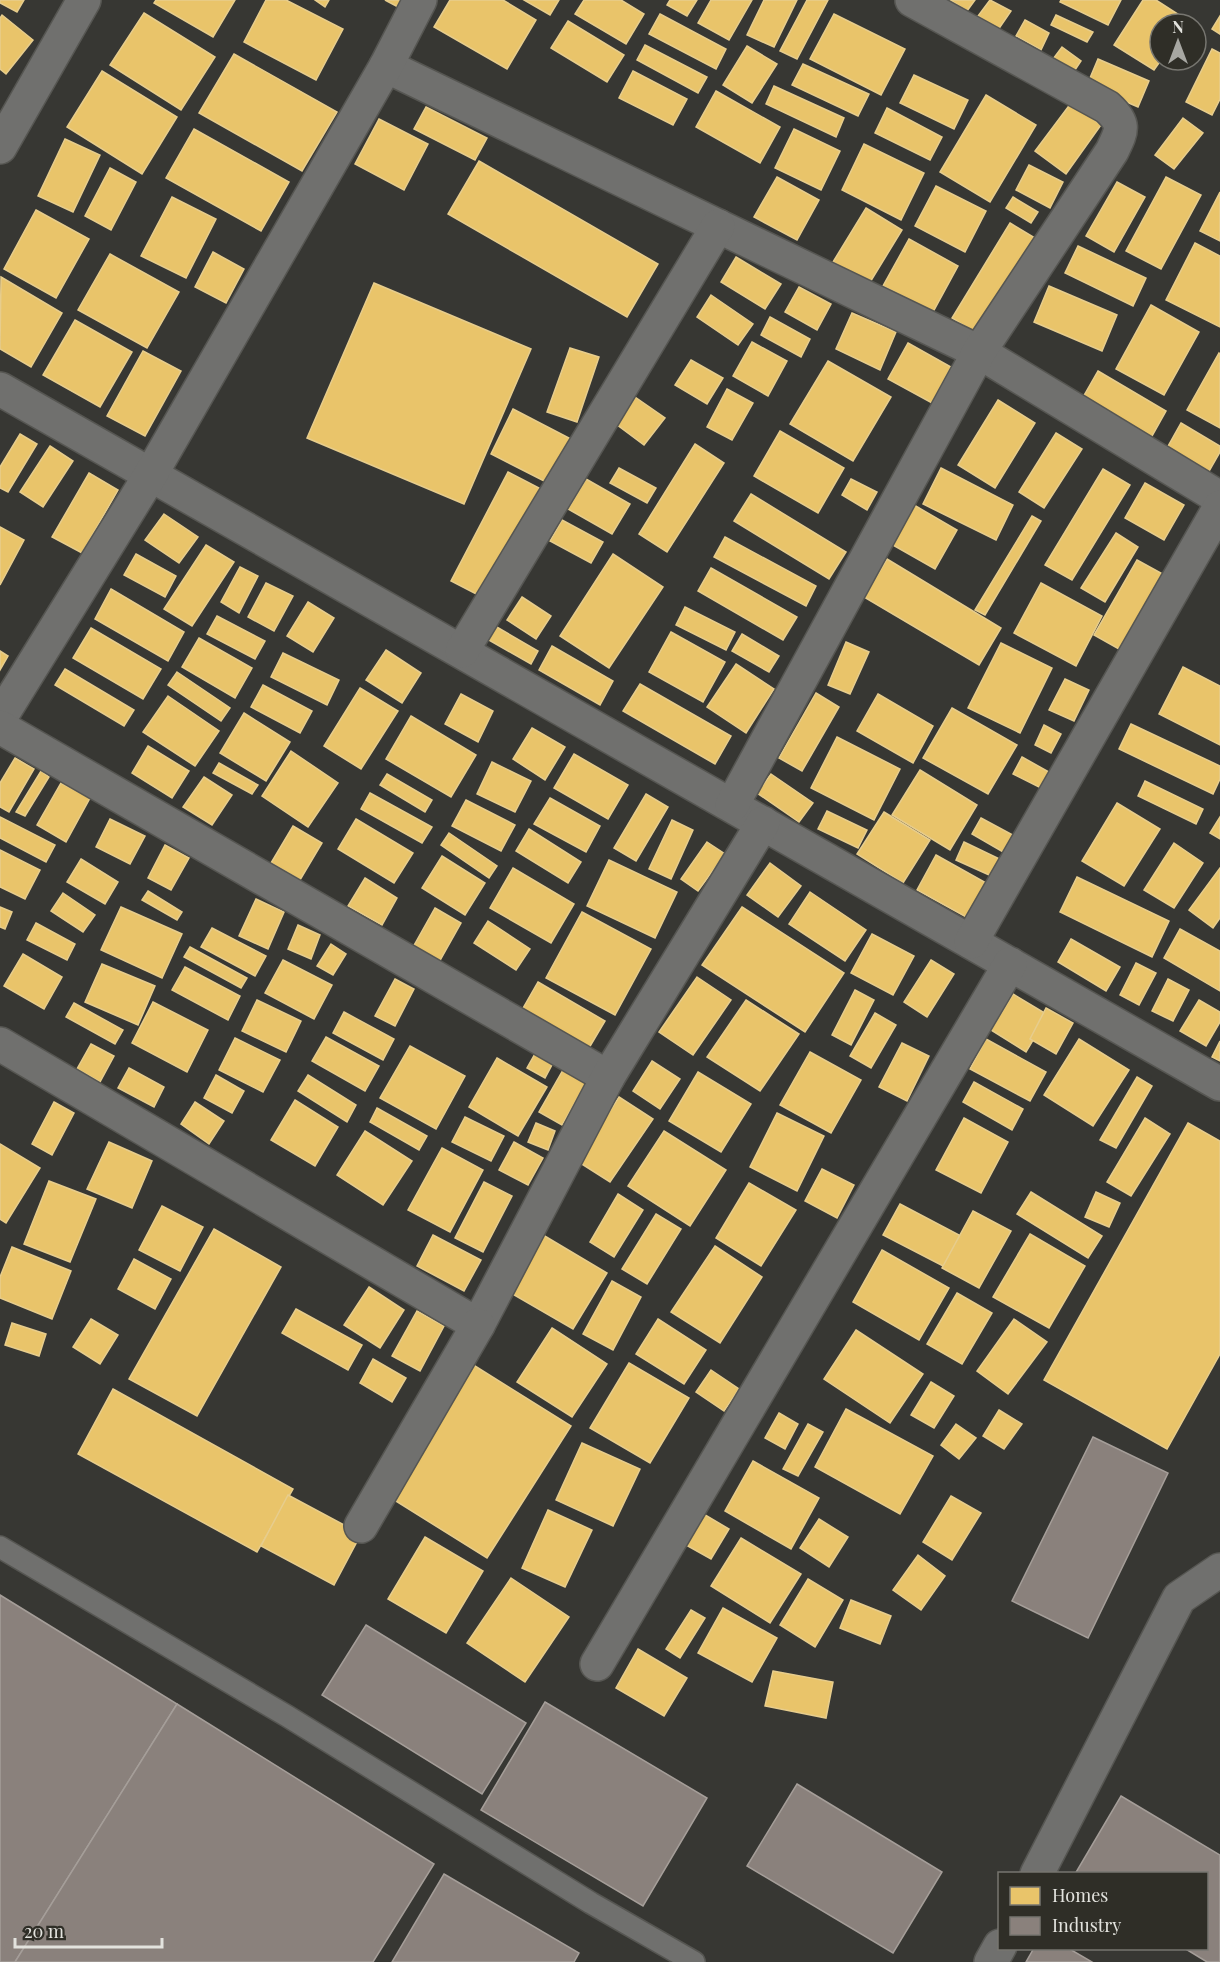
<svg xmlns="http://www.w3.org/2000/svg" width="1220" height="1962" font-family="'Playfair Display',serif">
<style>
.homes{fill:#e9c46a;stroke:#e7cd8d;stroke-width:1.5}
.industry{fill:#8a817c;stroke:#a59e99;stroke-width:1.5}
.lines{fill:none;stroke-linecap:round;stroke-linejoin:round}
.service-casing{stroke:#565652;stroke-width:24}
.minor-casing{stroke:#565652;stroke-width:36}
.service{stroke:#70706e;stroke-width:21}
.minor{stroke:#70706e;stroke-width:33}
</style>
<rect width="100%" height="100%" fill="#373733"/>
<g class="homes">
<polygon points="0,0 24,0 17,12 0,3"/>
<polygon points="156,0 235,0 213,37 154,3"/>
<polygon points="266,0 286,0 343,29 316,80 244,42"/>
<polygon points="315,0 329,0 325,7"/>
<polygon points="385,0 402,0 398,7"/>
<polygon points="450,0 503,0 536,20 507,69 434,27"/>
<polygon points="524,0 559,0 550,15"/>
<polygon points="584,0 621,0 644,14 626,44 575,14"/>
<polygon points="670,0 697,0 687,16 667,5"/>
<polygon points="711,0 752,0 729,40 698,23"/>
<polygon points="764,0 797,0 774,47 747,35"/>
<polygon points="807,0 828,0 797,59 780,51"/>
<polygon points="950,0 975,0 967,11"/>
<polygon points="990,0 1011,11 998,30 978,16"/>
<polygon points="1061,0 1121,0 1108,25 1060,2"/>
<polygon points="1143,0 1156,0 1187,20 1184,24 1160,24 1161,60 1154,70 1114,45"/>
<polygon points="144,13 215,57 181,110 110,65"/>
<polygon points="660,14 726,49 716,69 649,34"/>
<polygon points="834,14 905,49 881,95 810,59"/>
<polygon points="2,15 33,40 6,74 0,69 0,18"/>
<polygon points="1056,15 1093,32 1087,42 1051,25"/>
<polygon points="1220,16 1220,34 1212,29"/>
<polygon points="1025,20 1049,33 1041,50 1016,36"/>
<polygon points="568,21 624,55 607,82 551,48"/>
<polygon points="645,45 707,77 698,93 637,60"/>
<polygon points="747,46 777,64 752,103 723,85"/>
<polygon points="1062,47 1081,61 1073,73 1053,59"/>
<polygon points="1212,49 1220,53 1220,99 1212,115 1186,102"/>
<polygon points="234,54 337,112 302,171 199,113"/>
<polygon points="1098,59 1149,81 1138,107 1087,85"/>
<polygon points="803,64 869,94 858,116 792,85"/>
<polygon points="102,71 177,117 142,174 67,127"/>
<polygon points="633,71 687,99 673,125 619,98"/>
<polygon points="914,75 968,100 954,129 900,103"/>
<polygon points="774,86 844,118 836,137 766,104"/>
<polygon points="716,91 780,127 760,163 696,127"/>
<polygon points="986,95 1036,125 990,202 940,172"/>
<polygon points="1071,103 1101,125 1066,174 1035,151"/>
<polygon points="426,107 487,138 475,160 414,129"/>
<polygon points="887,108 942,137 930,160 875,133"/>
<polygon points="1183,118 1203,133 1174,169 1155,155"/>
<polygon points="379,119 428,144 404,190 355,164"/>
<polygon points="194,129 289,182 261,231 166,178"/>
<polygon points="794,129 840,151 821,190 775,168"/>
<polygon points="65,139 100,155 73,212 38,196"/>
<polygon points="864,144 924,173 901,220 842,190"/>
<polygon points="479,161 658,264 627,317 448,214"/>
<polygon points="1029,165 1063,182 1050,208 1016,190"/>
<polygon points="110,168 136,182 111,230 85,216"/>
<polygon points="777,177 819,200 797,240 754,217"/>
<polygon points="1166,177 1201,195 1161,269 1126,251"/>
<polygon points="1117,182 1145,197 1114,252 1086,236"/>
<polygon points="936,186 986,211 965,252 915,226"/>
<polygon points="1220,192 1220,241 1200,231"/>
<polygon points="172,197 216,219 186,278 141,256"/>
<polygon points="1013,197 1038,212 1031,223 1006,208"/>
<polygon points="866,208 902,230 869,284 833,262"/>
<polygon points="36,210 89,239 56,298 4,269"/>
<polygon points="1010,223 1035,238 977,334 952,318"/>
<polygon points="909,239 958,266 933,312 883,286"/>
<polygon points="1195,243 1220,256 1220,327 1166,300"/>
<polygon points="1078,246 1146,278 1133,306 1065,273"/>
<polygon points="213,252 244,269 226,303 195,287"/>
<polygon points="110,254 179,292 147,348 78,310"/>
<polygon points="736,257 781,284 765,309 721,282"/>
<polygon points="1,277 62,313 31,367 0,349"/>
<polygon points="374,283 531,349 464,504 307,438"/>
<polygon points="1049,286 1117,315 1102,351 1034,322"/>
<polygon points="799,287 831,304 817,330 785,312"/>
<polygon points="711,295 753,324 738,345 697,317"/>
<polygon points="1151,305 1199,332 1164,395 1116,369"/>
<polygon points="852,313 896,332 880,370 836,349"/>
<polygon points="770,317 810,339 801,357 761,335"/>
<polygon points="75,320 132,352 100,407 43,375"/>
<polygon points="752,342 787,361 768,396 733,376"/>
<polygon points="908,343 951,367 932,403 888,379"/>
<polygon points="570,348 599,357 577,422 547,412"/>
<polygon points="143,351 181,371 145,436 107,416"/>
<polygon points="1219,353 1220,354 1220,428 1187,410"/>
<polygon points="691,360 723,378 707,404 675,385"/>
<polygon points="828,361 891,397 853,461 790,424"/>
<polygon points="1098,371 1166,411 1147,445 1078,406"/>
<polygon points="727,389 753,403 732,440 707,427"/>
<polygon points="635,397 665,418 644,445 616,424"/>
<polygon points="998,400 1035,423 995,488 958,465"/>
<polygon points="513,409 571,439 548,483 491,454"/>
<polygon points="1181,423 1220,446 1220,452 1204,480 1162,457"/>
<polygon points="780,431 844,468 818,513 754,476"/>
<polygon points="1056,433 1082,449 1044,508 1019,492"/>
<polygon points="20,434 37,444 8,492 0,488 0,467"/>
<polygon points="695,444 724,463 667,552 639,534"/>
<polygon points="50,446 73,461 43,507 20,492"/>
<polygon points="619,468 656,488 647,503 610,483"/>
<polygon points="941,468 1013,505 996,540 923,504"/>
<polygon points="1103,469 1130,485 1072,580 1045,565"/>
<polygon points="508,472 541,489 484,598 451,581"/>
<polygon points="89,473 118,490 82,553 52,537"/>
<polygon points="586,479 630,504 612,534 568,509"/>
<polygon points="851,479 877,492 867,510 842,495"/>
<polygon points="1145,483 1184,505 1164,540 1125,518"/>
<polygon points="751,494 846,552 829,579 734,521"/>
<polygon points="914,505 957,530 935,569 891,544"/>
<polygon points="164,514 198,537 179,563 145,540"/>
<polygon points="1032,516 1041,521 985,615 975,610"/>
<polygon points="562,520 603,542 591,563 550,541"/>
<polygon points="0,527 24,540 0,585"/>
<polygon points="1116,533 1138,547 1105,602 1081,588"/>
<polygon points="725,537 816,586 806,606 714,557"/>
<polygon points="206,545 234,562 192,626 164,609"/>
<polygon points="136,554 176,576 165,597 124,575"/>
<polygon points="613,554 663,587 609,668 560,636"/>
<polygon points="887,559 1001,628 979,665 864,597"/>
<polygon points="1137,560 1170,578 1126,653 1094,635"/>
<polygon points="240,567 258,576 239,613 221,602"/>
<polygon points="711,568 797,617 783,640 698,591"/>
<polygon points="266,583 293,596 274,631 248,617"/>
<polygon points="1041,583 1102,616 1076,666 1014,633"/>
<polygon points="111,589 184,632 168,661 95,619"/>
<polygon points="522,597 551,616 536,639 507,620"/>
<polygon points="308,602 334,618 313,652 287,636"/>
<polygon points="685,607 735,632 726,650 676,625"/>
<polygon points="217,616 265,641 255,659 207,634"/>
<polygon points="495,626 538,651 531,664 487,639"/>
<polygon points="91,628 161,669 143,699 73,658"/>
<polygon points="671,632 725,662 703,702 649,672"/>
<polygon points="742,634 779,656 769,672 732,651"/>
<polygon points="199,638 252,668 235,698 182,667"/>
<polygon points="846,642 869,652 850,694 828,685"/>
<polygon points="1001,643 1052,668 1020,733 968,708"/>
<polygon points="552,646 613,681 600,705 539,670"/>
<polygon points="386,650 421,673 402,703 366,680"/>
<polygon points="0,651 8,656 0,670"/>
<polygon points="283,653 339,680 327,705 271,677"/>
<polygon points="736,664 774,689 746,733 707,707"/>
<polygon points="1183,667 1220,686 1220,745 1159,714"/>
<polygon points="65,669 134,710 124,726 55,685"/>
<polygon points="177,672 230,708 221,721 168,685"/>
<polygon points="1065,679 1089,690 1074,721 1049,710"/>
<polygon points="640,684 731,736 715,764 623,711"/>
<polygon points="263,685 312,711 300,733 251,707"/>
<polygon points="360,688 398,711 361,769 324,746"/>
<polygon points="816,693 839,707 802,771 779,758"/>
<polygon points="461,694 493,711 478,742 445,724"/>
<polygon points="878,694 933,726 913,763 857,731"/>
<polygon points="168,696 219,731 195,766 143,732"/>
<polygon points="952,708 1017,745 988,794 923,758"/>
<polygon points="244,713 290,742 266,781 220,753"/>
<polygon points="411,716 476,755 451,797 386,759"/>
<polygon points="1131,724 1220,766 1220,779 1213,794 1119,749"/>
<polygon points="1044,725 1061,734 1051,753 1035,745"/>
<polygon points="532,728 565,747 545,780 513,759"/>
<polygon points="837,737 900,769 874,820 811,788"/>
<polygon points="148,746 189,771 172,798 132,773"/>
<polygon points="291,751 338,783 308,827 262,796"/>
<polygon points="574,754 628,785 608,819 554,788"/>
<polygon points="1022,757 1049,772 1041,788 1013,774"/>
<polygon points="15,758 34,769 9,812 0,807 0,783"/>
<polygon points="492,762 531,781 515,812 477,794"/>
<polygon points="219,763 258,785 252,794 213,773"/>
<polygon points="920,770 977,805 950,850 892,815"/>
<polygon points="41,771 49,777 25,816 16,812"/>
<polygon points="387,774 432,800 425,812 380,785"/>
<polygon points="771,774 813,803 799,822 757,793"/>
<polygon points="204,777 232,795 212,825 183,807"/>
<polygon points="1145,781 1203,809 1196,824 1138,796"/>
<polygon points="61,783 90,798 66,842 37,825"/>
<polygon points="370,793 432,827 422,843 361,809"/>
<polygon points="646,794 668,807 636,861 614,848"/>
<polygon points="550,798 600,826 586,852 534,824"/>
<polygon points="466,800 515,825 501,851 452,826"/>
<polygon points="1117,803 1160,829 1124,886 1082,861"/>
<polygon points="827,811 867,830 858,848 818,829"/>
<polygon points="884,812 930,840 903,883 857,854"/>
<polygon points="0,817 55,845 46,862 0,838"/>
<polygon points="1220,817 1220,839 1210,833"/>
<polygon points="981,818 1020,839 1010,856 972,834"/>
<polygon points="110,819 145,836 130,864 96,847"/>
<polygon points="356,819 413,853 394,883 338,849"/>
<polygon points="672,820 693,830 671,879 649,869"/>
<polygon points="293,826 322,843 300,880 271,863"/>
<polygon points="529,829 581,862 568,883 516,851"/>
<polygon points="449,833 497,866 489,878 441,845"/>
<polygon points="707,842 725,854 698,891 681,879"/>
<polygon points="964,842 1006,862 998,879 956,860"/>
<polygon points="1174,843 1203,863 1174,908 1144,890"/>
<polygon points="165,845 189,858 171,890 148,878"/>
<polygon points="0,850 40,870 25,899 0,887"/>
<polygon points="936,855 988,884 968,918 917,890"/>
<polygon points="442,856 485,883 465,915 422,888"/>
<polygon points="81,859 118,882 105,904 67,882"/>
<polygon points="609,860 677,892 655,938 587,906"/>
<polygon points="770,863 801,886 778,917 747,895"/>
<polygon points="513,868 574,904 551,943 490,908"/>
<polygon points="1220,868 1220,918 1213,928 1189,910"/>
<polygon points="1077,877 1169,921 1152,957 1060,912"/>
<polygon points="365,878 397,898 382,925 348,906"/>
<polygon points="148,891 182,912 177,920 142,900"/>
<polygon points="810,892 866,930 845,961 789,924"/>
<polygon points="63,893 95,915 83,932 51,911"/>
<polygon points="256,899 284,912 268,949 239,936"/>
<polygon points="0,907 12,912 5,929 0,927"/>
<polygon points="121,907 182,934 162,978 101,950"/>
<polygon points="742,907 844,973 805,1032 702,965"/>
<polygon points="435,908 461,923 438,964 412,949"/>
<polygon points="582,912 651,949 615,1015 546,978"/>
<polygon points="488,921 530,949 516,970 474,943"/>
<polygon points="36,923 75,944 67,960 27,940"/>
<polygon points="298,925 320,935 311,959 288,949"/>
<polygon points="212,928 266,956 255,976 201,947"/>
<polygon points="1180,929 1220,951 1220,991 1164,958"/>
<polygon points="872,934 914,956 893,995 851,973"/>
<polygon points="1071,939 1120,967 1106,991 1058,962"/>
<polygon points="331,944 346,954 333,975 317,966"/>
<polygon points="190,947 247,978 241,988 184,957"/>
<polygon points="23,954 62,977 44,1009 4,986"/>
<polygon points="283,960 332,985 314,1019 265,993"/>
<polygon points="931,960 954,974 927,1017 904,1002"/>
<polygon points="1136,963 1156,973 1139,1005 1120,995"/>
<polygon points="102,964 155,986 138,1025 85,1002"/>
<polygon points="185,967 240,996 228,1020 172,990"/>
<polygon points="697,977 731,1000 693,1055 659,1032"/>
<polygon points="395,979 414,989 395,1026 375,1016"/>
<polygon points="1168,979 1189,990 1173,1021 1152,1011"/>
<polygon points="538,982 605,1021 589,1048 522,1010"/>
<polygon points="855,990 874,1000 851,1045 832,1035"/>
<polygon points="1013,994 1048,1015 1026,1052 991,1030"/>
<polygon points="257,1000 301,1021 286,1052 242,1031"/>
<polygon points="746,1000 799,1034 760,1091 707,1057"/>
<polygon points="1199,1000 1220,1012 1220,1022 1206,1046 1180,1031"/>
<polygon points="153,1002 208,1030 187,1072 132,1043"/>
<polygon points="74,1003 123,1030 115,1044 66,1017"/>
<polygon points="1046,1008 1073,1023 1056,1054 1030,1039"/>
<polygon points="344,1012 394,1039 383,1060 333,1033"/>
<polygon points="875,1013 896,1025 871,1068 850,1056"/>
<polygon points="326,1037 379,1066 365,1091 312,1061"/>
<polygon points="235,1038 280,1060 263,1092 219,1070"/>
<polygon points="986,1039 1046,1072 1030,1101 970,1069"/>
<polygon points="1079,1039 1129,1070 1093,1126 1044,1095"/>
<polygon points="1220,1041 1220,1061 1212,1057"/>
<polygon points="902,1043 929,1056 907,1101 879,1087"/>
<polygon points="91,1044 114,1056 100,1082 77,1069"/>
<polygon points="410,1046 465,1076 436,1129 380,1098"/>
<polygon points="536,1052 554,1061 545,1078 527,1068"/>
<polygon points="810,1052 861,1080 831,1133 780,1105"/>
<polygon points="497,1058 547,1087 518,1136 469,1107"/>
<polygon points="652,1061 680,1079 660,1109 633,1091"/>
<polygon points="129,1068 164,1087 154,1107 118,1088"/>
<polygon points="563,1070 586,1083 562,1125 539,1112"/>
<polygon points="698,1072 751,1104 721,1152 669,1121"/>
<polygon points="216,1075 244,1091 232,1113 204,1098"/>
<polygon points="308,1075 356,1105 347,1122 298,1091"/>
<polygon points="1137,1077 1152,1086 1116,1148 1100,1140"/>
<polygon points="974,1082 1023,1109 1012,1130 963,1102"/>
<polygon points="619,1097 653,1119 610,1182 577,1161"/>
<polygon points="295,1100 338,1127 315,1166 271,1140"/>
<polygon points="54,1102 74,1113 52,1155 32,1144"/>
<polygon points="195,1102 224,1121 209,1144 181,1124"/>
<polygon points="377,1108 427,1136 419,1150 370,1122"/>
<polygon points="777,1113 824,1136 797,1191 750,1167"/>
<polygon points="465,1117 504,1136 491,1161 452,1142"/>
<polygon points="964,1118 1008,1142 981,1193 936,1170"/>
<polygon points="1145,1118 1170,1134 1131,1196 1107,1182"/>
<polygon points="536,1123 555,1131 548,1150 528,1142"/>
<polygon points="1188,1123 1220,1141 1220,1354 1167,1449 1044,1380"/>
<polygon points="365,1131 412,1161 383,1205 337,1175"/>
<polygon points="664,1131 726,1170 690,1226 628,1186"/>
<polygon points="109,1142 152,1161 132,1208 87,1189"/>
<polygon points="514,1142 543,1158 528,1185 499,1170"/>
<polygon points="0,1144 40,1168 6,1223 0,1219"/>
<polygon points="442,1148 483,1170 450,1232 408,1210"/>
<polygon points="822,1169 854,1185 837,1218 805,1201"/>
<polygon points="49,1181 96,1199 70,1262 24,1244"/>
<polygon points="484,1182 512,1196 483,1252 455,1238"/>
<polygon points="749,1183 796,1210 761,1266 716,1238"/>
<polygon points="1031,1192 1102,1236 1088,1258 1017,1214"/>
<polygon points="1096,1192 1120,1203 1109,1227 1085,1217"/>
<polygon points="618,1194 643,1210 614,1257 590,1242"/>
<polygon points="900,1204 961,1236 945,1267 883,1235"/>
<polygon points="162,1206 203,1227 180,1271 139,1250"/>
<polygon points="973,1211 1011,1231 979,1288 942,1268"/>
<polygon points="656,1214 681,1229 647,1284 622,1269"/>
<polygon points="214,1229 281,1267 197,1416 129,1379"/>
<polygon points="1030,1234 1085,1266 1049,1328 993,1297"/>
<polygon points="433,1235 481,1260 464,1291 417,1266"/>
<polygon points="543,1235 607,1273 573,1329 509,1292"/>
<polygon points="715,1246 762,1277 720,1343 671,1312"/>
<polygon points="12,1247 71,1271 52,1319 0,1298 0,1277"/>
<polygon points="882,1250 949,1288 919,1340 853,1302"/>
<polygon points="134,1259 171,1279 155,1309 118,1289"/>
<polygon points="612,1281 641,1297 613,1350 583,1334"/>
<polygon points="369,1287 404,1310 380,1348 344,1325"/>
<polygon points="957,1293 992,1313 962,1364 927,1344"/>
<polygon points="296,1309 362,1345 348,1370 282,1333"/>
<polygon points="417,1311 444,1326 420,1371 392,1356"/>
<polygon points="91,1319 118,1335 100,1364 73,1347"/>
<polygon points="658,1319 706,1350 684,1384 636,1354"/>
<polygon points="1014,1319 1047,1342 1008,1394 977,1371"/>
<polygon points="12,1323 46,1334 39,1356 5,1345"/>
<polygon points="552,1328 607,1364 572,1417 517,1382"/>
<polygon points="856,1330 923,1374 890,1423 824,1379"/>
<polygon points="373,1359 406,1378 392,1402 360,1383"/>
<polygon points="467,1361 571,1426 487,1558 383,1493"/>
<polygon points="629,1363 689,1398 650,1463 590,1428"/>
<polygon points="711,1370 739,1389 724,1411 696,1392"/>
<polygon points="931,1382 954,1396 934,1428 911,1415"/>
<polygon points="113,1389 293,1489 257,1552 78,1454"/>
<polygon points="846,1409 933,1456 900,1514 815,1467"/>
<polygon points="999,1410 1022,1424 1004,1449 983,1436"/>
<polygon points="779,1413 798,1424 785,1449 765,1438"/>
<polygon points="808,1424 823,1432 798,1476 783,1469"/>
<polygon points="956,1424 976,1438 959,1459 941,1445"/>
<polygon points="582,1443 640,1469 613,1526 556,1500"/>
<polygon points="753,1461 819,1498 791,1549 725,1511"/>
<polygon points="288,1495 361,1534 334,1585 261,1546"/>
<polygon points="951,1496 981,1513 952,1560 923,1542"/>
<polygon points="695,1509 729,1529 711,1559 677,1540"/>
<polygon points="548,1510 592,1530 565,1587 522,1568"/>
<polygon points="819,1519 848,1537 829,1567 800,1548"/>
<polygon points="425,1537 483,1571 446,1633 388,1599"/>
<polygon points="741,1538 801,1574 770,1623 711,1586"/>
<polygon points="918,1555 945,1576 921,1610 893,1590"/>
<polygon points="511,1578 569,1617 525,1682 467,1643"/>
<polygon points="808,1579 843,1600 815,1647 780,1625"/>
<polygon points="851,1600 891,1616 880,1644 840,1628"/>
<polygon points="723,1608 777,1638 752,1682 698,1653"/>
<polygon points="691,1610 705,1618 680,1658 666,1649"/>
<polygon points="638,1649 687,1678 664,1716 616,1688"/>
<polygon points="773,1671 833,1682 826,1718 765,1706"/>
</g>
<g class="industry">
<polygon points="1093,1437 1168,1473 1088,1638 1012,1601"/>
<polygon points="0,1595 177,1704 15,1962 0,1962"/>
<polygon points="366,1625 526,1723 482,1794 322,1695"/>
<polygon points="545,1702 707,1798 643,1906 481,1810"/>
<polygon points="177,1704 434,1864 373,1962 15,1962"/>
<polygon points="797,1784 942,1872 893,1953 747,1866"/>
<polygon points="1121,1796 1220,1855 1220,1962 1207,1962 1184,1948 1206,1948 1206,1874 1075,1874"/>
<polygon points="444,1874 579,1953 574,1962 392,1962"/>
<polygon points="1034,1948 1068,1948 1092,1962 1026,1962"/>
</g>
<g class="lines">
<g class="service-casing">
<polyline id="service" points="0,1547 287,1716 591,1903 694,1962"/>
</g>
<g class="minor-casing">
<g id="minor">
<polyline points="386,66 979,352 1220,498"/>
<polyline points="0,147 84,0"/>
<polyline points="0,389 1220,1084"/>
<polyline points="462,651 718,226"/>
<polyline points="0,718 151,474 386,66 420,0"/>
<polyline points="0,727 608,1077"/>
<path d="M732,805l247,-453 133,-201c10,-21 14,-27 -5,-44l-195,-107"/>
<polyline points="971,942 1220,507"/>
<polyline points="0,1044 478,1325 608,1077 763,823"/>
<polyline points="361,1526 478,1325"/>
<polyline points="597,1664 1010,964"/>
<polyline points="1037,1874 1179,1598 1220,1570"/>
<polyline points="991,1962 1000,1946"/>
</g>
</g>
<use href="#service" class="service"/>
<use href="#minor" class="minor"/>
</g>
<rect x="998" y="1872" width="210" height="78" fill="#2f2e27" stroke="#777670" stroke-width="1.5"/>
<rect x="1010" y="1887" width="30" height="18" fill="#e9c46a" stroke="#777670" stroke-width="1.5"/>
<text x="1052" y="1902" font-size="18" fill="#e3e3de">Homes</text>
<rect x="1010" y="1917" width="30" height="18" fill="#8a817c" stroke="#777670" stroke-width="1.5"/>
<text x="1052" y="1932" font-size="18" fill="#e3e3de">Industry</text>
<g transform="translate(1178 42)"><circle r="28" fill="#2f2e27" stroke="#777670" stroke-width="1.5"/>
<path d="M0-4.5L10 22L0 15L-10 22Z" fill="#a7a7a2"/>
<text y="-9" font-size="16" font-weight="bold" text-anchor="middle" fill="#e3e3de">N</text>
</g>
<path d="M15 1938v9h147v-9" fill="none" stroke="#e3e3de" stroke-width="3"/>
<text x="24" y="1938" font-size="18" fill="#e3e3de" stroke="#2f2e27" stroke-width="4.5" paint-order="stroke">20 m</text>
</svg>
